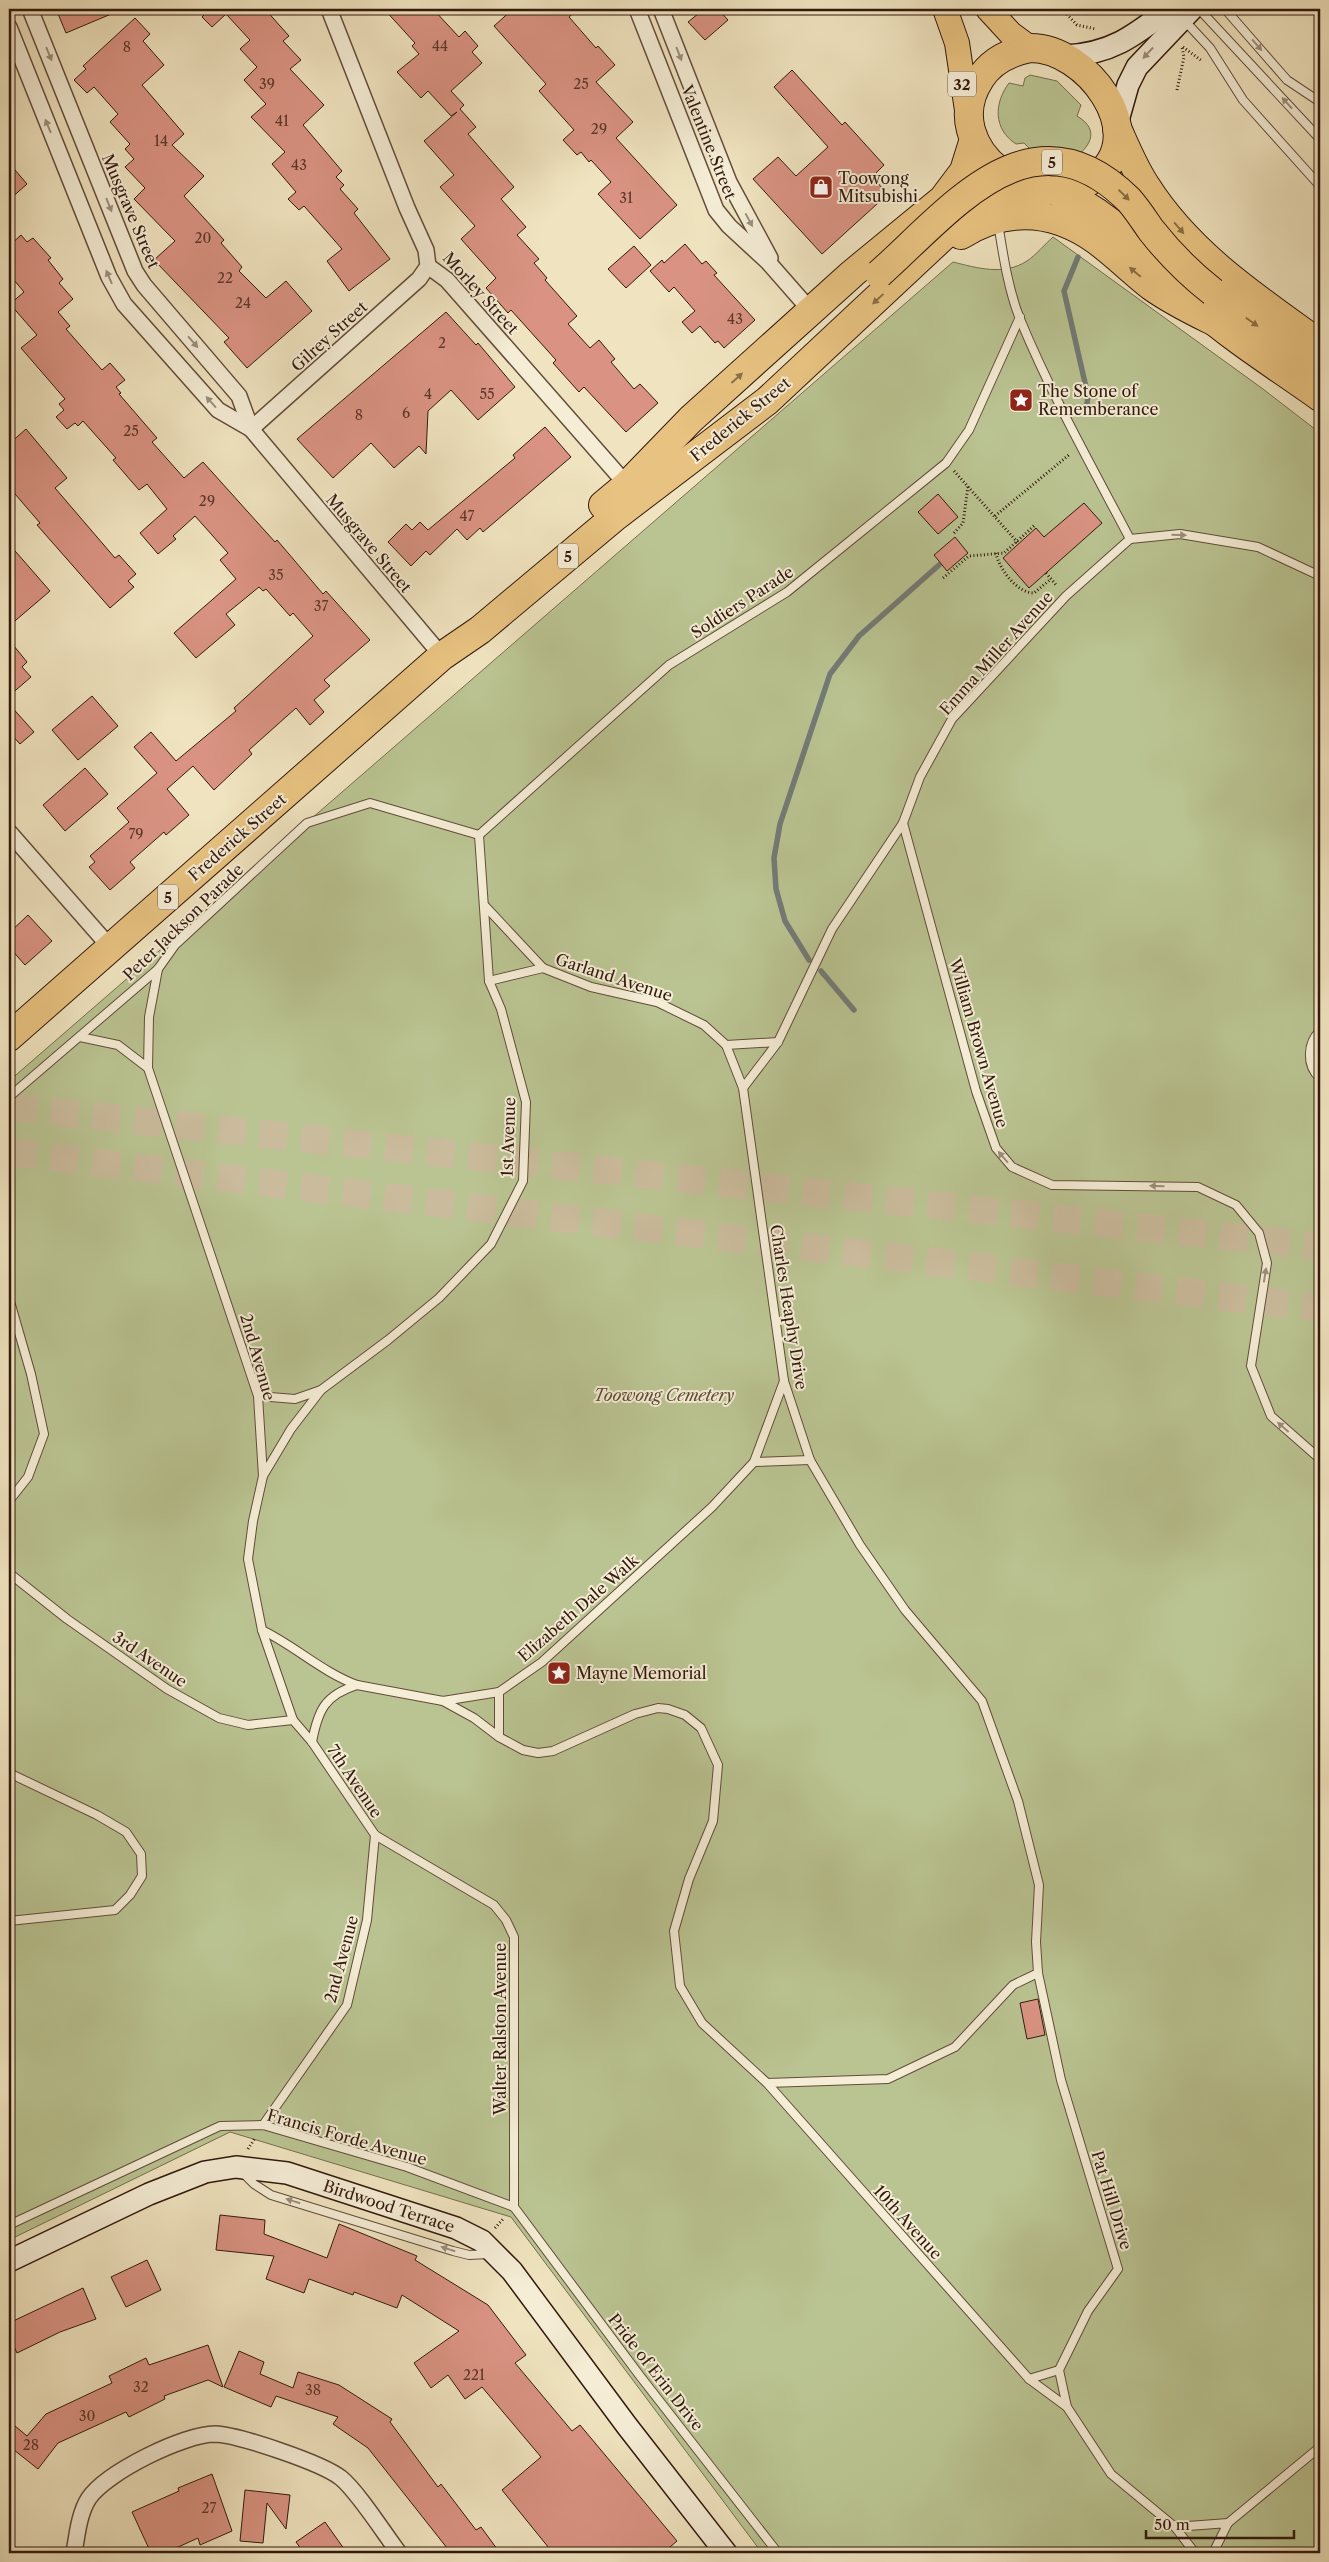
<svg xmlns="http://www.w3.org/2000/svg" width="1329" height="2562" font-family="'Libre Caslon Text',serif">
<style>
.green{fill:#bac492;stroke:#766e50}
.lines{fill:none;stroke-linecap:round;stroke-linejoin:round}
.stream{stroke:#737b76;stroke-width:5.5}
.building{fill:#da9383;stroke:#32190d}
.highway-tunnel{stroke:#cabb9c;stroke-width:28;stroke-dasharray:28 14;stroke-linecap:butt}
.lane-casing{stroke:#624c3a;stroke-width:10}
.street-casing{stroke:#624c3a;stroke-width:18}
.secondary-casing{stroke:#32190d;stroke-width:24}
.primary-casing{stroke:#32190d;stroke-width:26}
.highway-casing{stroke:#32190d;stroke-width:30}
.path{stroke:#32190d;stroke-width:3;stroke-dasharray:1 2.5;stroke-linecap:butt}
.lane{stroke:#f5edd6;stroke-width:8}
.street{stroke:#f5edd6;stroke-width:15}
.secondary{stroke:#f5edd6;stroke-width:21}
.primary{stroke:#e8c280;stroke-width:24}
.highway{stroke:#e8c280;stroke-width:28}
.highway-bridge-casing{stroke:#32190d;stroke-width:30;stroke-linecap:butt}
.highway-bridge{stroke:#e8c280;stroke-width:28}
.oneway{fill:#9d8e7c}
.oneway2{fill:#8d6e46}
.labels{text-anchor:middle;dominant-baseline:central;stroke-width:4;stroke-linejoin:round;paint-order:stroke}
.number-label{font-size:14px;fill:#5c382a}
.shield{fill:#f5edd6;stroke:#6c5949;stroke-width:1}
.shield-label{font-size:15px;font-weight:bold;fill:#32190d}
.street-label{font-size:16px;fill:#32190d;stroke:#f5edd6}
.poi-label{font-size:16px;fill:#32190d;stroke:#f5edd6;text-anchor:start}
.park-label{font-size:16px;font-style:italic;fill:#5b4c35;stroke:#f5edd6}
</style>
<rect width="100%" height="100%" fill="#f0e4c0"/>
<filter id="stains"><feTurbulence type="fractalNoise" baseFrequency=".004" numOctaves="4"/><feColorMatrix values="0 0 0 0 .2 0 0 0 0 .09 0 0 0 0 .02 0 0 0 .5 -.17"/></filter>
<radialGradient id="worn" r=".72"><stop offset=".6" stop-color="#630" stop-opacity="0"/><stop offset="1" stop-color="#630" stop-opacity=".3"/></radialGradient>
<g class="green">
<path d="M1030,75l27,6 24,24 -4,11c25,15 12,32 -6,45l-40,-11 -7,-7 -8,1c-23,-15 -22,-41 -7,-61l14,3 2,-8z"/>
<path d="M1053,237l210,152 57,44v2120h-558l-251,-336 -281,-85 -221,108v-1159l944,-819c24,6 51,14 74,-1 9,-6 18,-17 26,-24z"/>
</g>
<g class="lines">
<g class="stream">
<polyline points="1078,257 1064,291 1088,396 1086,411"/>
<polyline points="809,960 785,921 776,889 774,858 780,824 830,674 859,636 939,565"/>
<polyline points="821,971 854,1010"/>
</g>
</g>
<g class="building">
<polygon points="56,9 123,9 66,33"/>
<polygon points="210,9 265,9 289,36 283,41 301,60 290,69 324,105 303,125 342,171 336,177 344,185 340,189 358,209 354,213 390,259 349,291 327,261 342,249 304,206 299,210 288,199 296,192 272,164 285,152 251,117 266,104 244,80 257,67 240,49 250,40 226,14 212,27 202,17"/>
<polygon points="384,9 433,9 459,37 465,31 478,46 472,52 482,63 451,91 464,105 460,109 476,127 468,134 514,187 501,199 526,227 517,235 539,259 534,263 547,278 545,280 577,316 568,324 590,348 599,340 615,359 611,362 634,389 640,384 658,403 626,432 584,387 579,392 553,363 556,360 511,310 508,313 486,288 496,278 461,239 475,226 440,187 454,175 424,141 457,112 451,116 428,91 421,98 397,72 419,54 412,46 415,43"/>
<polygon points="513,9 578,9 569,17 596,48 598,46 615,65 596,82 633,122 616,138 677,205 640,239 598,194 611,182 591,160 589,162 581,152 577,155 563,140 574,130 539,91 546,84 494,26"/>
<polygon points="704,9 718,9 728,20 705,40 688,22"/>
<polygon points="135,18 150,34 143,41 164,65 142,85 184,134 172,145 204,176 184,196 224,240 221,243 242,267 239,271 266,298 286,281 312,311 247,368 224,342 229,338 154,260 175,241 134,199 145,188 125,167 134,159 125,149 130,144 110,122 118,114 94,87 87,93 74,80 86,69 83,66"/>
<polygon points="792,70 842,125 845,122 884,165 872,177 888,194 822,254 753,179 778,157 796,176 828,147 774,87"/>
<polygon points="9,163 27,184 9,200"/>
<polygon points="21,235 27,242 33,238 51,258 48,260 63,279 59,283 73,299 58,312 70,326 66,329 102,370 110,363 125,380 116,387 121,393 119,394 157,438 152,442 184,478 203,462 275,542 277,540 323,594 326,591 370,640 324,680 330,686 314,700 324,712 310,725 296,708 249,750 252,754 214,790 193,766 167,789 189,815 166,835 164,832 130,862 135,868 110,890 89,867 95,862 90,856 129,822 117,808 157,773 134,747 151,732 176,761 236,711 234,708 313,636 293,613 290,616 266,589 263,591 259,587 226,614 235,625 196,658 174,633 236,579 220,560 228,553 195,516 173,536 176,539 158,554 140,533 167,509 147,484 139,490 113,460 116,458 83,421 78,426 75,423 67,429 56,417 64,410 59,404 65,399 21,348 37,335 10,304 24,292 9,274 9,246"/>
<polygon points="685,244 702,264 706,261 717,273 714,275 755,320 724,348 718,341 715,343 700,326 692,333 682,322 695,311 674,287 669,292 650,271 662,260 664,263"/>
<polygon points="634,246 651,265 626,288 608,269"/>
<polygon points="446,312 476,345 478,343 515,387 478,420 451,390 428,411 426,454 419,446 394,468 371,443 333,478 297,439"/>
<polygon points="545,427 571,457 483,532 480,528 467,540 457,529 430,555 426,551 411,566 388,542 406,524 412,530 420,522 428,530 515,458 513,455"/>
<polygon points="26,429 67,478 55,488 115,558 119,555 136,574 128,581 134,587 110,608 37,525 40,523 9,487 9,444"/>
<polygon points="938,494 958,517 938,534 918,512"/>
<polygon points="1084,503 1102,523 1029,588 1003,558 1036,528 1044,537"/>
<polygon points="955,537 968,553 947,571 934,555"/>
<polygon points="9,544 50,591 9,626"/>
<polygon points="9,640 27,662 22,667 31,677 9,696"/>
<polygon points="92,696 118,726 78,760 52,730"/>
<polygon points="9,704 34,732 20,744 9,732"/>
<polygon points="85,768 108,794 65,831 43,805"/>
<polygon points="28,915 52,941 25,965 9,947 9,933"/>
<polygon points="1038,1999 1045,2035 1027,2039 1020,2003"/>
<polygon points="220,2215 265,2220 264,2234 327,2258 339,2224 417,2256 415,2260 488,2305 526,2355 515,2363 572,2431 580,2425 677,2541 663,2553 553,2553 502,2490 541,2457 482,2387 465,2399 448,2375 431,2388 414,2363 459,2331 402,2295 397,2308 354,2292 353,2295 309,2279 304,2293 266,2279 274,2256 216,2250"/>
<polygon points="147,2260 161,2290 126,2307 111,2277"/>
<polygon points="83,2288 96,2319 60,2332 17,2353 9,2336 9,2323"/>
<polygon points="208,2345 223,2387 208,2380 164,2396 165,2399 129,2417 126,2412 58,2443 38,2469 9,2446 9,2421 27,2436 46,2414 112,2383 109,2376 146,2358 149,2365"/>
<polygon points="239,2351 264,2362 260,2374 293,2388 298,2372 339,2385 392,2419 390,2422 438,2487 441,2484 476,2530 481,2527 500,2553 451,2553 368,2448 333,2424 338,2417 276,2396 271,2407 224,2387"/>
<polygon points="212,2474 232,2531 200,2545 198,2538 165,2553 151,2553 132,2512 179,2491 178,2488"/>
<polygon points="245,2490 290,2495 286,2529 267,2503 263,2543 240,2541"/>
<polygon points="325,2522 347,2553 304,2553 296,2542"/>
</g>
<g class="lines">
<g class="highway-tunnel">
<polyline points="9,1107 1320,1246"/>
<polyline points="9,1152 1320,1308"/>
</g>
<g class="lane-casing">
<g id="lane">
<polyline points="1199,9 1320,139"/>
<polyline points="1225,9 1287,80 1320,102"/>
<polyline points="1184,20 1210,48 1243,100 1320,186"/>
<path d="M998,223c5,31 10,66 22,96 31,75 72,148 110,220"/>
<polyline points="1130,539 1180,534 1258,547 1320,576"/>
<polyline points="903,823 976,1091 996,1148 1012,1167 1052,1185 1198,1187 1236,1205 1259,1233 1267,1263 1251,1366 1271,1416 1320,1459"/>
<polyline points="479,835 669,665 787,592 946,463 969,430 1020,317"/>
<polyline points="485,906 543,968 489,981"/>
<polyline points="543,968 591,987 657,1002 704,1025 726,1045"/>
<path d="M1320,1031c-13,12 -14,35 0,47"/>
<polyline points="80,1037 118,1045 148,1068 149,1017 158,969"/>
<polyline points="778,1042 726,1045 743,1088 784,1381 810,1460 860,1545 905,1610 982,1701 1018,1801 1039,1885 1036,1942 1038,1973 1061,2080 1118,2269 1088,2311 1059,2370 1067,2407 1111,2474 1175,2527 1195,2553"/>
<polyline points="148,1068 258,1396 263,1476 253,1521 248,1559 262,1630 293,1720 312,1742 375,1835 494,1905 506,1920 514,1937 514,2207"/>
<polyline points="743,1088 778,1042 832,929 903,823 920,777 952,719 1066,596 1130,539"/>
<polyline points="9,1097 158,969 175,945 307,823 370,803 479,835"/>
<polyline points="9,1298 31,1374 44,1434 28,1477 9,1501"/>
<polyline points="784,1381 754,1462 810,1460"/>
<polyline points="321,1390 388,1340 439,1298 491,1244 523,1181 526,1102 501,1009 489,981 479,835"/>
<polyline points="258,1396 295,1399 321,1390 291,1429 263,1476"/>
<polyline points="9,1573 67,1619 167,1689 219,1718 248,1725 293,1720"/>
<path d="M262,1630c33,16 60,42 95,55 -32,10 -39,25 -45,57"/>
<polyline points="357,1685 443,1701 499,1692 542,1662 712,1507 754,1462"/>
<polyline points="443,1701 474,1718 499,1737 499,1692"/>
<polyline points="499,1737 523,1750 538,1753 553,1751 635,1714 658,1708 668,1709 685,1715 701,1728 718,1765 713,1821 689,1879 674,1931 680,1986 702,2023 767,2083 888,2079 955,2047 1013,1985 1038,1973"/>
<polyline points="9,1773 97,1815 126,1832 141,1854 142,1876 130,1895 115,1910 9,1921"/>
<polyline points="767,2083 1029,2379"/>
<polyline points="263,2125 347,2005 367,1920 375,1835"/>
<polyline points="242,2172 254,2184 271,2195 453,2251 469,2255 489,2254"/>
<polyline points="514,2207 640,2376 778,2553"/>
<polyline points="9,2225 220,2126 263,2125 407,2167 514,2207"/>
<polyline points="1059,2370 1029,2379 1067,2407"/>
<polyline points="1228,2523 1320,2447"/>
<polyline points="1175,2527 1228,2523 1213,2553"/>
</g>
</g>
<g class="street-casing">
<g id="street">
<polyline points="30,9 135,271 144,285 239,396 251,429"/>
<polyline points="637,9 716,210 729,226 768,262 811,311"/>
<polyline points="661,9 729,182 770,258"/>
<polyline points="9,27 109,277 124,304 218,410 251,429 442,656"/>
<polyline points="428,266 447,280 627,485"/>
<polyline points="251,429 419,279 428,266 426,250 407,208 329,9"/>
<polyline points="9,832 110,947"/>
<path d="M74,2553c3,-17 5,-40 15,-55 18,-26 95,-64 126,-64 24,1 107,29 126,44 17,14 43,55 58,75"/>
</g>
</g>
<g class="secondary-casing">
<g id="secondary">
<path d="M1065,56c46,-2 69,-20 104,-47"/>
<polyline points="1117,124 1128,85 1137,67 1192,9"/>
<polyline points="9,2261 149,2194 205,2172 236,2167 287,2173 456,2228 482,2241 512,2271 627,2426 726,2553"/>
</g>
</g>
<g class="primary-casing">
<g id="primary">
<polyline points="945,9 957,43 968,117"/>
<polyline points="988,9 1011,34 1030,48"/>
</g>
</g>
<g class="highway-casing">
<g id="highway">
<path d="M1030,48c56,-1 122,86 67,128 -60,46 -162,-28 -117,-97 11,-18 30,-27 50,-31z"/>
<path d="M1117,128c9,20 17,40 29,58 43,68 110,112 174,158"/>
<path d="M1055,191c61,21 94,73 140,114 38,34 83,62 125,92"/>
<path d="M961,235c45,-28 91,-26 135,5 19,14 36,31 55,46 22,16 46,27 70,39"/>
<polyline points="1213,292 1320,370"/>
<polyline points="603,505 627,485 691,419 853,273 943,199 964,171 974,139"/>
<polyline points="9,1037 442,656 480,630 616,516 767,401 966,215 999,196 1037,189"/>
</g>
</g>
<g class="path">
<polyline points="1062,9 1077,25 1096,29"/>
<polyline points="1183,47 1202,61"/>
<polyline points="1177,90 1184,57 1182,47"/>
<polyline points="954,471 1019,544"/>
<polyline points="995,516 1070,454"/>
<polyline points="954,533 963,523 968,486"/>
<path d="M996,553c3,16 21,40 38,40l17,-14"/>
<polyline points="1046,573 1057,586"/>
<polyline points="943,578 969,556 1004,553 1035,525"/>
<polyline points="248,2149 255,2138"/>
<polyline points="495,2228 504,2218"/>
</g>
<use href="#lane" class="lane"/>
<use href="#street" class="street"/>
<use href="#secondary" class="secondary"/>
<use href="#primary" class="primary"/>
<use href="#highway" class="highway"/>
<g class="highway-bridge-casing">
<path id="highway-bridge" d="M879,274c72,-64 152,-171 250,-74 8,9 15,20 22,30 18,23 39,44 62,62"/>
</g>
<use href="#highway-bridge" class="highway-bridge"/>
</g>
<defs><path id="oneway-solid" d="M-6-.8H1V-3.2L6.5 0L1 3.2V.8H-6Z" transform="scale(1.25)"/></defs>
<g class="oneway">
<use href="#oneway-solid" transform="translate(1257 45) rotate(49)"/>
<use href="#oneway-solid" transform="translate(1148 53) rotate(133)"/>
<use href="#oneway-solid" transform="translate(49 54) rotate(68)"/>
<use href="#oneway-solid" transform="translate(679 54) rotate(69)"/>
<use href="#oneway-solid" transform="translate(1287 103) rotate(-133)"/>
<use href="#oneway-solid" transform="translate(48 126) rotate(-112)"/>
<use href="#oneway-solid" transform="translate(109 205) rotate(68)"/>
<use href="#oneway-solid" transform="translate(749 220) rotate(62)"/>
<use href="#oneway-solid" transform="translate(109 277) rotate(-113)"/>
<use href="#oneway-solid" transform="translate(193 342) rotate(49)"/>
<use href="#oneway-solid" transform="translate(211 402) rotate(-132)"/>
<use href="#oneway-solid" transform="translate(1179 535) rotate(1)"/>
<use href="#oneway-solid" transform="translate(1003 1157) rotate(-131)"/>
<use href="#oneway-solid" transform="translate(1157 1186) rotate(-179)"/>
<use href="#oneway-solid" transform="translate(1265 1275) rotate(-81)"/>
<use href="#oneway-solid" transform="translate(1283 1427) rotate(-139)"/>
<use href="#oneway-solid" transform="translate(293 2201) rotate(-163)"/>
<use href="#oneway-solid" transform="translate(448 2249) rotate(-163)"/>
</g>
<g class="oneway2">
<use href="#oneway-solid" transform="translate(1124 195) rotate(44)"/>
<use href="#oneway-solid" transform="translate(1179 228) rotate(49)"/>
<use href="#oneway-solid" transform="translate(1135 272) rotate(-140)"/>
<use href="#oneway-solid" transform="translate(878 299) rotate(137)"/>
<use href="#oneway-solid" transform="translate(1252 322) rotate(35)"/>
<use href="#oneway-solid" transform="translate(737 378) rotate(-42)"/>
</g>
<defs>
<g id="shop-square" transform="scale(1.25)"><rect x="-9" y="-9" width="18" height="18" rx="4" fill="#8f2418" stroke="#f5edd6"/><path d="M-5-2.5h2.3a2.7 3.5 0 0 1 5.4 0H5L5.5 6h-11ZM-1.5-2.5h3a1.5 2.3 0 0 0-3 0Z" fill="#fff"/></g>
<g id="sight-square" transform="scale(1.25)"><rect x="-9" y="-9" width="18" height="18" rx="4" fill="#8f2418" stroke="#f5edd6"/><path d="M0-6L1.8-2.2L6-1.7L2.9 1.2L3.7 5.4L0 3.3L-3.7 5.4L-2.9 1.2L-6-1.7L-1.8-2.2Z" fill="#fff"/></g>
</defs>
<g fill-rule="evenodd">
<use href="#shop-square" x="821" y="187"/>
<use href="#sight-square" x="1021" y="400"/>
<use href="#sight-square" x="559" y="1673"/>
</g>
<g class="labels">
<g class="number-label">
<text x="440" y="46">44</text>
<text x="127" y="47">8</text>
<text x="267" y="84">39</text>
<text x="581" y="84">25</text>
<text x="282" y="121">41</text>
<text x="599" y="129">29</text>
<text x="161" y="141">14</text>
<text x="299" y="165">43</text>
<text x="626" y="198">31</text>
<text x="203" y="238">20</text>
<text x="225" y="278">22</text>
<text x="243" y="303">24</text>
<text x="735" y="319">43</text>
<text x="442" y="343">2</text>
<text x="428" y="394">4</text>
<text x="487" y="394">55</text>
<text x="406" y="413">6</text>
<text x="359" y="415">8</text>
<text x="131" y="431">25</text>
<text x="207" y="501">29</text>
<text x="467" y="516">47</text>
<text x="276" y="575">35</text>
<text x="321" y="606">37</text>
<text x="136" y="834">79</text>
<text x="474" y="2375">221</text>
<text x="141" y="2387">32</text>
<text x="313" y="2390">38</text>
<text x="87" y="2416">30</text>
<text x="31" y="2445">28</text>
<text x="209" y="2508">27</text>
</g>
<g class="shield">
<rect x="948" y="71.5" width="28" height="25" rx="4"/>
<rect x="1042" y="149.5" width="20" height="25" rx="4"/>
<rect x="558" y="543.5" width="20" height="25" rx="4"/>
<rect x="158" y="884.5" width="20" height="25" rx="4"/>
</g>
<g class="shield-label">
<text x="962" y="84">32</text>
<text x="1052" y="162">5</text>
<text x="568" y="556">5</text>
<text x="168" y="897">5</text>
</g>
<g class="street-label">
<text transform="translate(709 142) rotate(68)">Valentine Street</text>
<text transform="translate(131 211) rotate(67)">Musgrave Street</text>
<text transform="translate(481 293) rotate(48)">Morley Street</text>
<text transform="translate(329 336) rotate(-42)">Gilrey Street</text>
<text transform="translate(740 419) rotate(-39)">Frederick Street</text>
<text transform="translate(369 543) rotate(50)">Musgrave Street</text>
<text transform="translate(742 602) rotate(-33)">Soldiers Parade</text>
<text transform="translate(996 653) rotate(-48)">Emma Miller Avenue</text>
<text transform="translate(237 837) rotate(-41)">Frederick Street</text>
<text transform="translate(183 922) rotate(-44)">Peter Jackson Parade</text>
<text transform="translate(614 977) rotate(18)">Garland Avenue</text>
<text transform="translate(979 1043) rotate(74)">William Brown Avenue</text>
<text transform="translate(508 1137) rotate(-88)">1st Avenue</text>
<text transform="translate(789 1307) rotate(81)">Charles Heaphy Drive</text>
<text transform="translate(258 1357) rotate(74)">2nd Avenue</text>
<text transform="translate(578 1608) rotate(-41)">Elizabeth Dale Walk</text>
<text transform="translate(150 1659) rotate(34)">3rd Avenue</text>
<text transform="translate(355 1781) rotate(56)">7th Avenue</text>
<text transform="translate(341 1959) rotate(-75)">2nd Avenue</text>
<text transform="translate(500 2029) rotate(-90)">Walter Ralston Avenue</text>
<text transform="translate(347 2137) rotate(16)">Francis Forde Avenue</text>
<text transform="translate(1112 2200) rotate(73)">Pat Hill Drive</text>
<text transform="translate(389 2206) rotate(18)">Birdwood Terrace</text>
<text transform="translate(908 2222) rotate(48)">10th Avenue</text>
<text transform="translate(656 2372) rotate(52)">Pride of Erin Drive</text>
</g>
<g class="poi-label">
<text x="838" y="178">Toowong<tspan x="838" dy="18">Mitsubishi</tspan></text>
<text x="1038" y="391">The Stone of<tspan x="1038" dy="18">Rememberance</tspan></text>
<text x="576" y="1673">Mayne Memorial</text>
</g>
<g class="park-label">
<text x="664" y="1395">Toowong Cemetery</text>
</g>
</g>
<rect width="1329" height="2562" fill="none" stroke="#f0e4c0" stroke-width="30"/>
<rect x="10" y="10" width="1309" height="2542" fill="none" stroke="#32190d" stroke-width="2.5"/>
<rect x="15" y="15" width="1299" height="2532" fill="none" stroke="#32190d"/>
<path d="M1146 2530v8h148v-8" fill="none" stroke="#32190d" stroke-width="2.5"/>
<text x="1154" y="2530" font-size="15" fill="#32190d" stroke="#f5edd6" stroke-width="4" paint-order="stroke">50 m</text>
<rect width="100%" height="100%" filter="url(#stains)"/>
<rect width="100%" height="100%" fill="url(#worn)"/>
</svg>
